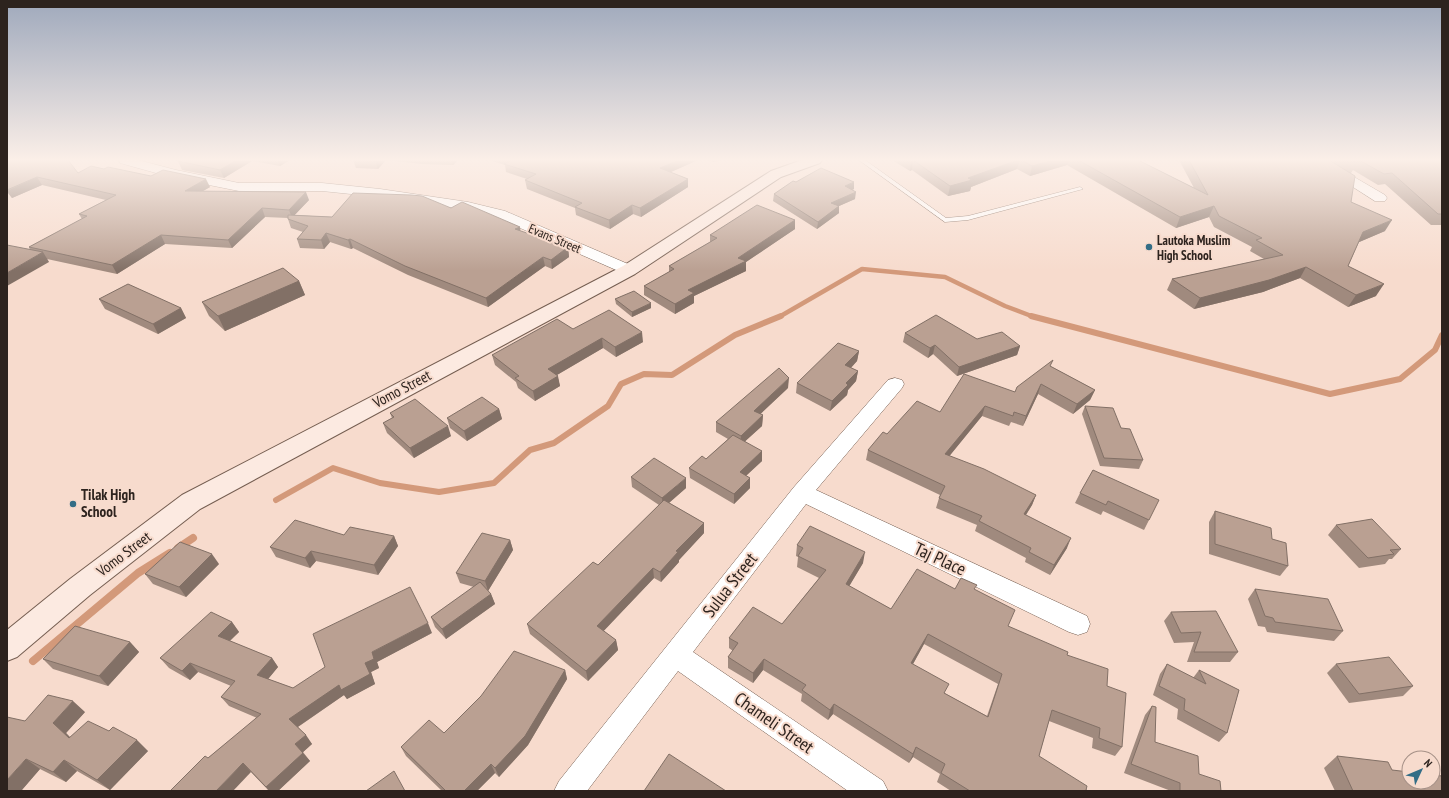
<svg xmlns="http://www.w3.org/2000/svg" width="1449" height="798" font-family="'PT Sans Narrow',sans-serif">
	<rect width="100%" height="100%" fill="#f7dbcd"/>
	<g fill="none" stroke-linecap="round" stroke-linejoin="round">
		<polyline stroke="#d3997a" stroke-width="4.5" points="779,317 862,269 945,277 1005,306 1034,317"/>
		<g stroke="#d3997a" stroke-width="6">
			<polyline points="1031,316 1330,394 1400,379 1435,350 1442,335"/>
			<polyline points="276,500 333,468 380,483 439,492 494,483 530,450 554,443 608,406 621,384 644,374 672,375 735,335 781,316"/>
		</g>
		<g stroke="#d3997a" stroke-width="8">
			<polyline points="178,548 193,538"/>
			<polyline points="33,661 138,573 170,553"/>
		</g>
		<g stroke="#755e51" stroke-width="1">
			<polygon id="lane" points="859,160 865,160 946,218 968,216 1080,187 1083,189 968,220 945,222"/>
		</g>
		<g stroke="#755e51" stroke-width="1">
			<g id="street">
				<polygon points="119,160 138,160 176,170 239,183 322,183 380,189 468,202 505,211 635,267 637,270 635,273 623,273 495,217 468,210 380,197 322,191 239,191 174,178 120,163"/>
				<polygon points="1311,160 1325,160 1385,195 1387,198 1385,201 1375,201"/>
				<polygon points="895,378 902,380 904,384 902,388 816,490 1087,616 1090,624 1087,632 1078,635 1069,632 806,504 693,652 883,781 888,791 848,791 678,671 587,791 554,791 559,781 794,487 888,380"/>
			</g>
		</g>
		<g stroke="#755e51" stroke-width="2">
			<polygon id="secondary" points="802,160 822,160 820,163 781,177 635,274 200,509 90,595 17,657 7,661 7,630 70,579 182,495 623,266 771,171"/>
		</g>
		<use href="#lane" fill="#fff" fill-rule="evenodd"/>
		<use href="#street" fill="#fff" fill-rule="evenodd"/>
		<use href="#secondary" fill="#fceae1" fill-rule="evenodd"/>
	</g>
	<g fill="#a08a7e" fill-rule="evenodd">
		<polygon points="7,160 78,173 104,169 151,176 210,187 203,191 309,200 294,215 332,217 451,208 568,247 569,257 552,269 545,266 488,307 408,275 353,248 351,249 330,242 324,249 300,248 297,239 303,232 291,228 288,219 288,218 265,217 232,248 165,244 117,274 47,259 49,262 30,250 29,247 82,219 79,214 106,200 42,185 12,198 7,192"/>
		<polygon points="181,160 290,160 280,166 252,161 224,178 182,170 178,161"/>
		<polygon points="353,160 458,160 453,165 422,164 386,160 378,169 356,168"/>
		<polygon points="491,160 698,160 670,172 688,179 688,187 641,217 633,214 610,229 576,215 575,208 527,189 525,180 527,179 506,172 505,165 492,161"/>
		<polygon points="709,160 721,160 713,162"/>
		<polygon points="892,160 1138,160 1194,188 1179,160 1442,160 1442,225 1431,225 1385,184 1378,185 1353,170 1351,173 1351,202 1385,231 1359,242 1348,266 1376,296 1348,307 1300,278 1263,292 1194,309 1167,290 1172,279 1264,259 1250,251 1252,247 1214,227 1209,217 1176,228 1067,165 1030,176 1017,169 971,187 970,191 948,196 912,170 910,171"/>
		<polygon points="796,182 854,189 852,190 855,199 839,206 839,213 817,229 773,201 774,194"/>
		<polygon points="795,220 795,229 746,262 746,271 694,296 694,303 675,314 644,295 644,286 669,272 669,266 710,242 710,235"/>
		<polygon points="299,281 305,295 225,331 209,316 202,302"/>
		<polygon points="99,299 181,308 186,318 158,334 105,309"/>
		<polygon points="615,299 651,308 632,317 616,304"/>
		<polygon points="573,329 643,342 616,357 603,348 557,375 560,386 535,401 518,388 516,382 495,365 492,355"/>
		<polygon points="905,333 977,339 1020,346 1017,355 957,376 933,354 928,358 903,342"/>
		<polygon points="859,351 857,361 851,368 858,371 856,381 848,390 847,395 830,411 796,393 797,383"/>
		<polygon points="1050,366 1095,390 1090,400 1073,414 1038,394 1023,426 1011,422 1009,426 982,416 949,456 1036,495 1032,505 1026,515 1067,548 1050,575 1025,562 1026,558 975,531 977,525 936,508 939,498 940,495 866,460 868,450 887,434 940,412 1015,392"/>
		<polygon points="788,388 760,414 763,415 762,426 745,441 762,461 746,476 750,478 750,488 734,504 690,478 689,468 706,459 728,439 716,432 716,422"/>
		<polygon points="1085,406 1121,428 1143,460 1139,469 1100,466 1082,414"/>
		<polygon points="499,409 502,419 467,441 450,428 447,418"/>
		<polygon points="390,413 451,436 414,458 387,433 383,423 392,418"/>
		<polygon points="1093,470 1149,520 1144,530 1103,511 1101,515 1075,503 1080,493"/>
		<polygon points="631,477 686,488 669,503 704,523 704,533 679,560 679,562 661,582 654,578 603,631 616,640 618,650 588,681 530,634 527,624 598,565 659,505 632,487"/>
		<polygon points="1215,511 1272,539 1288,566 1280,576 1209,554 1209,522"/>
		<polygon points="1336,525 1401,549 1392,559 1389,559 1385,564 1359,568 1328,535"/>
		<polygon points="344,535 394,536 398,546 378,575 316,561 310,568 276,557 270,547"/>
		<polygon points="510,540 513,550 488,591 491,594 495,604 446,639 435,627 431,617 474,587 460,583 456,573"/>
		<path d="M797,545L863,563L849,586L891,609L955,589L975,590L1008,626L1067,655L1107,686L1122,747L1115,756L1092,748L1093,738L1049,721L1039,756L1088,791H951L937,782L940,774L913,757L909,763L833,714L828,720L801,701L802,694L763,670L753,683L728,668V657L733,651L729,648V638L782,624L819,578L797,567L798,557L796,556ZM924,644L998,684L987,716L946,694L913,664Z"/>
		<polygon points="219,564 186,597 153,584 145,574"/>
		<polygon points="1255,589 1343,631 1334,641 1267,632 1265,627 1258,626 1248,599"/>
		<polygon points="1171,612 1238,652 1230,662 1187,662 1194,642 1174,643 1164,621"/>
		<polygon points="232,622 239,632 230,641 272,658 278,667 268,679 293,688 432,633 377,662 379,668 371,672 375,684 347,699 344,695 298,727 312,744 303,752 310,761 278,791 269,791 251,772 208,758 257,718 229,706 221,697 231,686 198,672 190,680 169,668 160,658"/>
		<polygon points="130,642 139,652 108,686 53,669 43,659"/>
		<polygon points="1167,664 1193,678 1199,670 1239,690 1227,733 1219,742 1177,719 1178,709 1153,695 1160,674"/>
		<polygon points="1336,664 1413,686 1403,696 1349,703 1327,673"/>
		<polygon points="565,670 567,679 528,745 499,777 495,773 477,791 442,791 406,756 401,747 444,733"/>
		<polygon points="1152,706 1155,742 1199,774 1221,791 1171,791 1124,773 1145,715"/>
		<polygon points="85,712 66,733 70,738 148,751 110,790 77,771 66,782 40,769 21,791 25,721"/>
		<polygon points="1337,756 1392,770 1442,791 1335,791 1324,768"/>
	</g>
	<g fill="#827066">
		<polygon points="237,160 252,160 252,161 224,178 220,170"/>
		<polygon points="278,160 290,160 280,166"/>
		<polygon points="376,160 386,160 378,169 375,161"/>
		<polygon points="452,160 458,160 453,165"/>
		<polygon points="679,160 698,160 660,177 660,168"/>
		<polygon points="713,160 721,160 713,162"/>
		<polygon points="911,160 913,160 912,170 910,171"/>
		<polygon points="1018,160 1020,160 1017,169 971,187 970,191 948,196 950,186 968,178"/>
		<polygon points="1054,160 1069,160 1067,165 1030,176 1032,166"/>
		<polygon points="37,177 42,185 12,198 7,191"/>
		<polygon points="206,179 210,187 189,199 185,191"/>
		<polygon points="688,179 688,187 641,217 640,208"/>
		<polygon points="854,182 854,189 845,193 845,186"/>
		<polygon points="306,192 309,200 292,218 289,210"/>
		<polygon points="856,192 855,199 839,206 839,213 817,229 818,222 831,203"/>
		<polygon points="632,205 633,214 610,229 609,220"/>
		<polygon points="1214,206 1209,217 1176,228 1180,217"/>
		<polygon points="262,208 265,217 232,248 228,240"/>
		<polygon points="795,220 795,229 746,262 746,271 694,296 694,303 675,314 675,304 688,290 738,258"/>
		<polygon points="1392,220 1385,231 1357,243 1363,232"/>
		<polygon points="520,227 521,236 515,229"/>
		<polygon points="326,233 330,242 324,249 321,240"/>
		<polygon points="161,235 165,244 117,274 112,265"/>
		<polygon points="350,239 353,248 351,249 348,240"/>
		<polygon points="568,247 569,257 552,269 551,260"/>
		<polygon points="43,252 49,262 7,286 7,273"/>
		<polygon points="543,257 545,266 488,307 486,298"/>
		<polygon points="1306,267 1300,278 1263,292 1194,309 1200,298"/>
		<polygon points="299,281 305,295 225,331 218,316"/>
		<polygon points="1384,284 1376,296 1348,307 1356,295"/>
		<polygon points="651,303 651,308 632,317 632,312"/>
		<polygon points="181,308 186,318 158,334 153,324"/>
		<polygon points="642,332 643,342 616,357 615,347"/>
		<polygon points="602,338 603,348 550,379 548,369"/>
		<polygon points="935,345 933,354 928,358 930,348"/>
		<polygon points="1020,346 1017,355 957,376 959,367"/>
		<polygon points="859,351 857,361 844,375 845,365"/>
		<polygon points="858,371 856,381 848,390 847,395 830,411 832,401 846,383"/>
		<polygon points="558,376 560,386 535,401 533,391"/>
		<polygon points="789,378 788,388 753,421 754,411"/>
		<polygon points="1041,384 1038,394 1023,426 1026,416"/>
		<polygon points="1095,390 1090,400 1073,414 1077,404"/>
		<polygon points="985,406 982,416 943,464 945,454"/>
		<polygon points="499,409 502,419 467,441 464,431"/>
		<polygon points="763,415 762,426 740,446 741,436"/>
		<polygon points="448,426 451,436 414,458 410,448"/>
		<polygon points="762,451 762,461 739,482 740,472"/>
		<polygon points="686,478 686,488 663,508 662,498"/>
		<polygon points="750,478 750,488 734,504 734,494"/>
		<polygon points="1036,495 1032,505 1020,524 1024,514"/>
		<polygon points="704,523 704,533 679,560 679,562 661,582 660,572 676,551"/>
		<polygon points="394,536 398,546 378,575 374,565"/>
		<polygon points="1071,538 1067,548 1050,575 1054,565"/>
		<polygon points="510,540 513,550 488,591 485,581"/>
		<polygon points="311,551 316,561 310,568 305,558"/>
		<polygon points="865,552 863,563 844,595 846,584"/>
		<polygon points="212,554 219,564 186,597 179,587"/>
		<polygon points="653,568 654,578 599,636 597,626"/>
		<polygon points="491,594 495,604 446,639 442,629"/>
		<polygon points="232,622 239,632 225,645 218,636"/>
		<polygon points="428,623 432,633 377,662 379,668 371,672 375,684 347,699 344,695 296,728 289,719 372,652"/>
		<polygon points="928,634 924,644 908,673 911,663"/>
		<polygon points="616,640 618,650 588,681 586,671"/>
		<polygon points="130,642 139,652 108,686 99,676"/>
		<polygon points="272,658 278,667 264,684 257,675"/>
		<polygon points="764,659 763,670 753,683 753,673"/>
		<polygon points="190,663 198,672 190,680 182,671"/>
		<polygon points="565,670 567,679 528,745 499,777 495,768"/>
		<polygon points="73,701 85,712 66,733 82,749 69,738 53,723"/>
		<polygon points="834,704 833,714 828,720 830,710"/>
		<polygon points="306,735 312,744 302,753 295,744"/>
		<polygon points="137,740 148,751 110,790 97,780"/>
		<polygon points="916,747 913,757 909,763 913,754"/>
		<polygon points="303,753 310,761 278,791 269,791 266,787"/>
		<polygon points="26,759 40,769 21,791 7,791 7,780"/>
		<polygon points="64,760 77,771 66,782 53,772"/>
		<polygon points="243,763 251,772 233,791 216,791"/>
		<polygon points="491,764 495,773 477,791 464,791"/>
	</g>
	<g fill="#baa092" stroke="#827066" fill-rule="evenodd">
		<polygon points="7,160 68,160 78,173 91,166 104,169 108,167 151,176 163,170 206,179 185,191 306,192 289,210 262,208 228,240 161,235 112,265 29,247 87,216 79,214 116,195 37,177 7,190"/>
		<polygon points="181,160 237,160 220,170 178,161"/>
		<polygon points="353,160 376,160 375,161"/>
		<polygon points="512,160 679,160 660,168 688,179 640,208 632,205 609,220 575,207 582,203 525,180 536,174 504,164"/>
		<polygon points="910,160 1018,160 968,178 972,180 950,186 913,160"/>
		<polygon points="1021,160 1054,160 1032,166"/>
		<polygon points="1078,160 1138,160 1208,195 1189,160 1329,160 1355,176 1351,202 1392,220 1363,232 1348,266 1384,284 1356,295 1306,267 1269,280 1200,298 1172,279 1283,255 1256,240 1262,238 1219,216 1214,206 1180,217"/>
		<polygon points="1351,160 1358,160 1357,163"/>
		<polygon points="1359,160 1442,160 1442,214 1438,214 1392,173 1384,174"/>
		<polygon points="821,168 854,182 845,186 856,192 831,203 839,206 818,222 774,194 793,181 796,182"/>
		<polygon points="353,193 411,195 422,196 451,208 462,202 520,227 515,229 568,247 551,260 543,257 486,298 405,266 350,239 348,240 326,233 321,240 297,239 308,226 288,219 288,215 332,217"/>
		<polygon points="757,205 795,220 738,258 746,261 688,290 694,293 675,304 644,286 674,269 669,266 717,238 710,235"/>
		<polygon points="7,245 43,252 7,273"/>
		<polygon points="283,268 299,281 218,316 202,302"/>
		<polygon points="128,284 181,308 153,324 99,299"/>
		<polygon points="634,291 651,303 632,312 615,299"/>
		<polygon points="609,310 642,332 615,347 602,338 548,369 558,376 533,391 515,378 519,376 492,355 557,319 573,329"/>
		<polygon points="936,315 977,339 1002,332 1020,346 959,367 935,345 930,348 905,333"/>
		<polygon points="838,343 859,351 845,365 858,371 846,383 848,385 832,401 797,383"/>
		<polygon points="1053,360 1050,366 1095,390 1077,404 1041,384 1026,416 1014,412 1013,416 985,406 945,454 984,469 1036,495 1024,514 1071,538 1054,565 1029,552 1031,548 979,521 982,516 939,498 945,486 868,450 883,432 887,434 917,401 940,412 964,374 1015,392 1017,387"/>
		<polygon points="779,368 789,378 754,411 763,415 741,436 716,422"/>
		<polygon points="482,397 499,409 464,431 447,418"/>
		<polygon points="415,399 448,426 410,448 383,423 394,417 390,413"/>
		<polygon points="1085,406 1113,408 1121,428 1130,429 1143,460 1104,458"/>
		<polygon points="733,435 762,451 740,472 750,478 734,494 689,468 702,456 706,459"/>
		<polygon points="654,458 686,478 662,498 631,477"/>
		<polygon points="1093,470 1159,500 1149,520 1108,501 1106,505 1080,493"/>
		<polygon points="664,500 704,523 676,551 678,552 660,572 653,568 597,626 616,640 586,671 527,624 593,562 598,565"/>
		<polygon points="1215,511 1271,528 1272,539 1286,543 1288,566 1215,544"/>
		<polygon points="1372,519 1401,549 1390,550 1394,554 1368,558 1336,525"/>
		<polygon points="295,520 344,535 350,527 394,536 374,565 311,551 305,558 270,547"/>
		<path d="M810,526L865,552L846,584L891,609L917,569L955,589L961,578L977,585L974,589L1015,610L1008,626L1068,652L1067,655L1108,669L1107,686L1126,693L1122,747L1099,738L1100,728L1052,710L1039,756L1087,786L1086,790L1088,791H970L941,773L945,764L916,747L913,754L834,704L830,710L802,690L806,685L764,659L753,673L728,657L738,643L729,638L753,607L782,624L826,570L798,556L803,548L797,545ZM928,634L1002,674L988,717L944,693L949,684L911,663Z"/>
		<polygon points="482,533 510,540 485,581 456,573"/>
		<polygon points="180,542 212,554 179,587 145,574"/>
		<polygon points="480,582 491,594 442,629 431,617"/>
		<polygon points="410,587 428,623 372,652 374,659 365,663 370,674 341,690 339,685 289,719 306,735 295,744 303,753 266,787 243,763 216,791 170,791 205,756 208,758 261,714 221,697 235,681 190,663 182,671 160,658 211,612 232,622 218,636 272,658 257,675 293,688 325,667 313,634"/>
		<polygon points="1255,589 1328,599 1343,631 1275,622 1273,618 1265,616"/>
		<polygon points="1216,611 1238,652 1194,652 1201,632 1181,633 1171,612"/>
		<polygon points="75,626 130,642 99,676 43,659"/>
		<polygon points="514,651 565,670 525,736 495,768 491,764 464,791 446,791 401,747 429,720 444,733 481,696"/>
		<polygon points="1389,657 1413,686 1359,694 1336,664"/>
		<polygon points="1167,664 1206,684 1199,670 1239,690 1227,733 1184,710 1185,699 1159,686"/>
		<polygon points="48,695 73,701 53,723 69,738 88,721 109,731 113,727 137,740 97,780 64,760 53,772 26,759 7,780 7,717 25,721"/>
		<polygon points="1152,706 1156,707 1155,742 1198,756 1199,774 1220,781 1221,791 1180,791 1180,783 1131,764"/>
		<polygon points="669,754 726,791 644,791"/>
		<polygon points="1337,756 1388,762 1392,770 1409,772 1409,782 1433,782 1433,775 1442,776 1442,791 1353,791"/>
		<polygon points="394,771 405,791 366,791"/>
	</g>
	<linearGradient id="sky" x2="0" y2="1"><stop stop-color="#9fa9bc"/><stop offset="0.59" stop-color="#fbefe8"/><stop offset="1" stop-color="#fbefe8" stop-opacity="0"/></linearGradient>
	<rect width="1449" height="271" fill="url(#sky)"/>
	<g fill="#336d86" stroke="#f7dbcd" stroke-width="1.5">
		<circle cx="1149" cy="247" r="4"/>
		<circle cx="73" cy="504" r="4"/>
	</g>
	<g text-anchor="middle" stroke-width="4" stroke-linejoin="round" paint-order="stroke">
		<g font-size="13" fill="#2d231e" stroke="#f7dbcd">
			<text transform="translate(555 238) rotate(23)" y="5">Evans Street</text>
		</g>
		<g font-size="13" font-weight="bold" fill="#2d231e" stroke="#f7dbcd" text-anchor="start">
			<text x="1157" y="245">Lautoka Muslim<tspan x="1157" dy="15">High School</tspan></text>
		</g>
		<g font-size="15" fill="#2d231e" stroke="#f7dbcd">
			<text transform="translate(402 389) rotate(-28)" y="5">Vomo Street</text>
			<text transform="translate(124 554) rotate(-37)" y="5">Vomo Street</text>
		</g>
		<g font-size="15" font-weight="bold" fill="#2d231e" stroke="#f7dbcd" text-anchor="start">
			<text x="81" y="500">Tilak High<tspan x="81" dy="17">School</tspan></text>
		</g>
		<g font-size="18" fill="#2d231e" stroke="#f7dbcd">
			<text transform="translate(940 559) rotate(25)" y="6">Taj Place</text>
			<text transform="translate(730 585) rotate(-52)" y="6">Sulua Street</text>
			<text transform="translate(774 723) rotate(35)" y="6">Chameli Street</text>
		</g>
	</g>
	<rect width="1449" height="798" fill="none" stroke="#2d231e" stroke-width="16"/>
	<g transform="translate(1421 770) rotate(46)"><circle r="19" fill="#f7dbcd" stroke="#a69187"/>
	<path d="M0-3L7 15L0 10L-7 15Z" fill="#336d86"/>
	<text y="-6" font-size="11" font-weight="bold" text-anchor="middle" fill="#2d231e">N</text>
	</g>
</svg>
